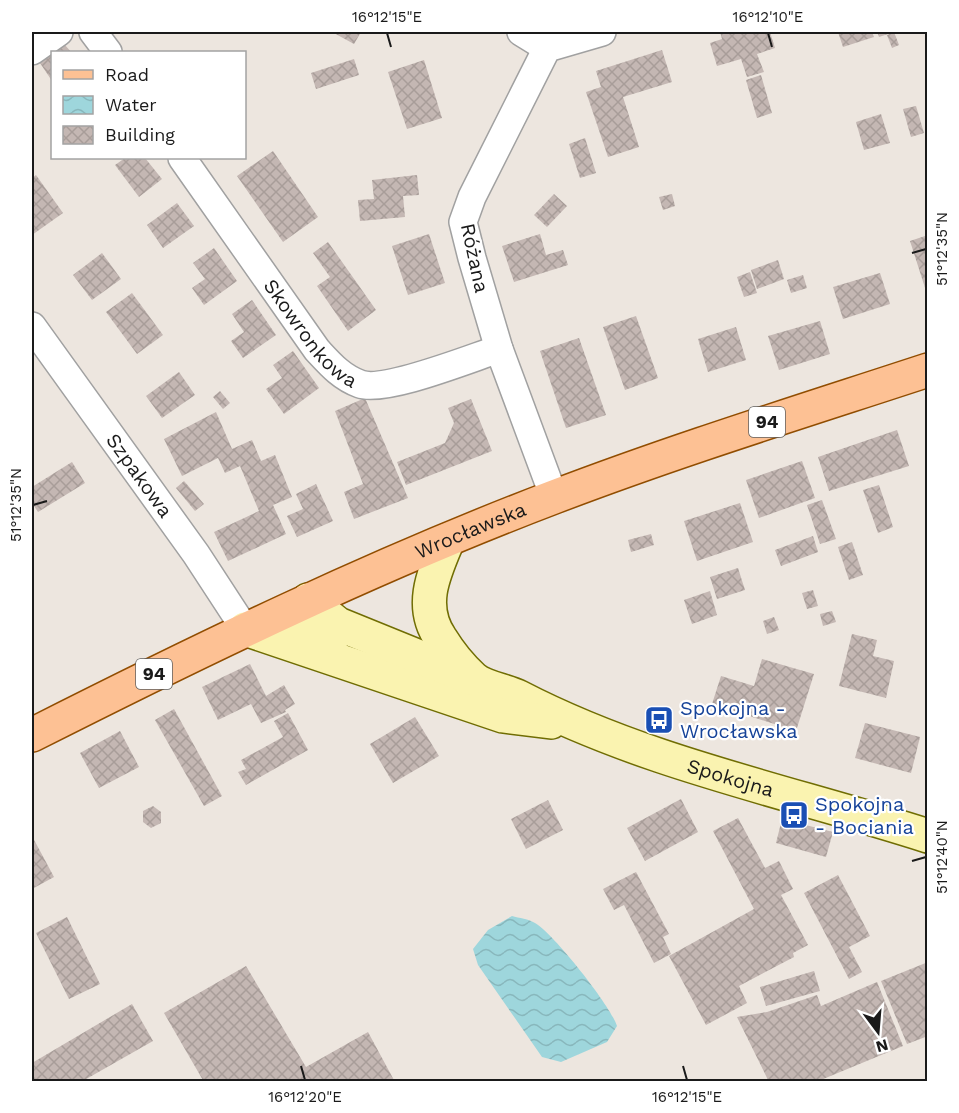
<svg xmlns="http://www.w3.org/2000/svg" width="959" height="1113" font-family="'Work Sans',sans-serif">
	<defs>
		<pattern id="water-waves" width="16" height="10" patternUnits="userSpaceOnUse" patternTransform="scale(1.5)"><rect width="16" height="10" fill="#9ed6dc"/><path d="M0 5q4-4 8 0t8 0" fill="none" stroke="#88b7bc"/></pattern>
		<pattern id="building-cross-hatch" width="8" height="8" patternUnits="userSpaceOnUse" patternTransform="scale(1.5)"><rect width="8" height="8" fill="#c4b7b3"/><path d="M0 0l8 8M0 8l8-8" fill="none" stroke="#a89d99"/></pattern>
	</defs>
	<rect width="100%" height="100%" fill="#ede6df"/>
	<path fill="url(#water-waves)" d="M512,916C519,918 529,919 535,923C553,933 611,1006 617,1026L607,1042L561,1062L542,1057L478,965L473,949L488,930Z"/>
	<g fill="url(#building-cross-hatch)">
		<polygon points="332,32 361,32 354,44"/>
		<polygon points="720,32 770,32 775,48 757,54 764,72 747,77 741,59 717,66 710,43 722,39"/>
		<polygon points="838,32 872,32 874,37 843,47"/>
		<polygon points="877,32 894,32 879,37"/>
		<polygon points="894,32 899,45 892,48 887,35"/>
		<polygon points="65,45 71,52 55,52"/>
		<polygon points="662,50 672,82 623,97 639,147 608,157 586,92 601,87 596,71"/>
		<polygon points="52,54 52,81 40,63"/>
		<polygon points="354,59 359,75 316,89 311,73"/>
		<polygon points="424,60 442,118 407,129 388,72"/>
		<polygon points="761,75 772,113 757,118 746,80"/>
		<polygon points="916,106 924,133 911,137 903,109"/>
		<polygon points="881,114 890,143 864,150 856,122"/>
		<polygon points="585,138 596,173 580,178 569,144"/>
		<polygon points="273,151 318,217 283,242 237,176"/>
		<polygon points="125,158 145,158 162,179 139,197 115,165"/>
		<polygon points="36,175 63,213 32,235 32,178"/>
		<polygon points="417,175 419,195 403,196 405,217 360,221 358,200 374,199 372,180"/>
		<polygon points="554,194 567,206 547,227 534,215"/>
		<polygon points="672,194 675,206 663,210 659,197"/>
		<polygon points="177,203 194,226 163,248 147,225"/>
		<polygon points="429,234 445,283 408,295 392,246"/>
		<polygon points="540,234 546,255 563,250 568,265 514,282 502,246"/>
		<polygon points="928,235 928,294 927,294 910,241"/>
		<polygon points="328,242 376,310 348,331 317,286 330,277 313,253"/>
		<polygon points="214,248 237,281 204,305 192,288 205,279 193,263"/>
		<polygon points="102,253 121,279 92,300 73,275"/>
		<polygon points="778,260 784,279 757,289 751,270"/>
		<polygon points="750,272 757,293 744,297 737,277"/>
		<polygon points="880,273 890,304 843,319 833,287"/>
		<polygon points="803,275 807,288 791,293 787,280"/>
		<polygon points="132,293 163,335 137,354 106,312"/>
		<polygon points="252,300 276,335 243,358 231,341 244,332 232,314"/>
		<polygon points="636,316 658,378 625,390 603,327"/>
		<polygon points="820,321 830,354 779,370 768,336"/>
		<polygon points="736,327 746,360 708,372 698,339"/>
		<polygon points="579,338 606,415 566,428 540,351"/>
		<polygon points="293,351 319,388 284,414 266,389 282,378 273,365"/>
		<polygon points="179,372 195,395 162,418 146,396"/>
		<polygon points="220,391 230,403 223,409 213,397"/>
		<polygon points="365,398 408,498 354,519 344,492 363,484 335,411"/>
		<polygon points="471,399 492,451 406,485 397,462 445,443 454,423 448,408"/>
		<polygon points="216,412 232,449 252,440 261,461 275,455 292,497 273,505 286,534 228,561 214,532 259,511 240,466 225,473 218,458 182,476 164,439"/>
		<polygon points="897,430 909,466 829,491 818,457"/>
		<polygon points="802,461 815,498 759,518 746,480"/>
		<polygon points="72,462 85,483 38,512 32,503 32,487"/>
		<polygon points="184,481 204,504 195,511 176,488"/>
		<polygon points="316,484 333,521 297,537 287,516 303,509 296,494"/>
		<polygon points="879,485 893,527 878,533 863,490"/>
		<polygon points="822,500 836,539 820,544 807,505"/>
		<polygon points="740,503 753,542 697,561 684,521"/>
		<polygon points="651,534 654,545 631,552 628,540"/>
		<polygon points="813,536 818,552 781,566 775,550"/>
		<polygon points="852,542 863,575 849,580 838,547"/>
		<polygon points="738,568 745,590 717,599 710,577"/>
		<polygon points="813,590 818,606 807,609 802,593"/>
		<polygon points="710,591 717,615 692,624 684,600"/>
		<polygon points="832,611 836,622 823,626 820,614"/>
		<polygon points="774,617 779,630 767,634 763,621"/>
		<polygon points="852,634 877,640 873,656 894,661 886,698 839,686"/>
		<polygon points="762,659 814,674 796,731 712,704 721,676 754,686"/>
		<polygon points="250,664 266,696 284,685 295,704 285,710 286,712 261,723 251,704 218,720 202,687"/>
		<polygon points="174,709 222,796 204,806 155,720"/>
		<polygon points="288,713 308,750 246,785 238,772 246,769 241,760 283,737 274,721"/>
		<polygon points="415,717 439,756 393,783 370,744"/>
		<polygon points="865,723 920,737 911,773 855,758"/>
		<polygon points="120,731 139,767 99,788 80,753"/>
		<polygon points="681,799 698,832 645,861 627,828"/>
		<polygon points="548,800 563,830 526,849 511,819"/>
		<polygon points="153,806 161,812 161,823 151,828 143,822 143,811"/>
		<polygon points="738,818 765,868 779,861 793,889 781,895 808,945 793,953 794,957 739,986 747,1003 706,1025 669,956 754,909 713,831"/>
		<polygon points="782,819 833,832 826,857 776,843"/>
		<polygon points="32,836 54,877 32,889"/>
		<polygon points="636,872 669,934 663,937 671,954 654,963 624,905 614,910 603,889"/>
		<polygon points="838,875 870,936 849,947 862,972 849,979 804,893"/>
		<polygon points="67,917 100,984 69,999 36,933"/>
		<polygon points="928,962 928,1036 907,1044 881,981"/>
		<polygon points="246,966 306,1067 368,1032 395,1082 204,1082 164,1013"/>
		<polygon points="814,971 820,991 766,1006 760,987"/>
		<polygon points="877,982 903,1046 816,1082 769,1082 737,1017 767,1012 817,995 821,1006"/>
		<polygon points="132,1004 153,1041 81,1082 32,1082 32,1063"/>
	</g>
	<g fill="none" stroke-linecap="round" stroke-linejoin="round">
		<g stroke="#a1a1a1" stroke-width="30">
			<g id="street">
				<polyline points="93,32 108,52"/>
				<polyline points="521,32 547,48"/>
				<polyline points="32,51 59,32"/>
				<path id="s1" d="M182,158L317,350C330,364 341,377 360,384C385,393 471,358 499,349"/>
				<path id="s2" d="M32,326L196,554L245,629"/>
				<polyline points="554,497 499,349 472,258 463,222 472,197 547,48 602,32"/>
			</g>
		</g>
		<g stroke="#706d03" stroke-width="36">
			<g id="secondary">
				<path id="s3" d="M448,540C434,573 418,606 441,639C449,652 462,668 473,678C484,688 505,690 519,697C646,763 791,792 928,836"/>
				<polyline points="245,629 503,716 551,722"/>
				<path d="M334,656C311,644 300,625 308,600L338,624L471,678"/>
			</g>
		</g>
		<g stroke="#914d00" stroke-width="36">
			<g id="primary">
				<path id="s4" d="M32,735C202,649 375,565 554,497C677,450 803,411 928,370"/>
			</g>
		</g>
		<use href="#street" stroke="#fff" stroke-width="27"/>
		<use href="#secondary" stroke="#faf3b0" stroke-width="33"/>
		<use href="#primary" stroke="#fdc194" stroke-width="33"/>
	</g>
	<path fill="none" stroke="#1a1a1a" stroke-width="2" d="M387,33L391,47M768,33L772,47M912,253L926,249M33,505L47,501M912,861L926,857M301,1066L305,1080M683,1066L687,1080"/>
	<defs>
		<g id="bus-square" transform="scale(1.5)"><rect x="-9" y="-9" width="18" height="18" rx="4" fill="#1a4fb4" stroke="#fff"/><path d="M-5-6H5V4H4V6H2V4H-2V6H-4V4H-5ZM-3.5-4V0h7V-4ZM-3.5 1.2v1.5H-2V1.2ZM2 1.2v1.5H3.5V1.2Z" fill="#fff"/></g>
	</defs>
	<g fill-rule="evenodd">
		<use href="#bus-square" x="659" y="720"/>
		<use href="#bus-square" x="794" y="815"/>
	</g>
	<g text-anchor="middle" stroke-width="4.5" stroke-linejoin="round" paint-order="stroke">
		<g fill="#fff" stroke="#5f5f5f" stroke-width="1.5">
			<rect x="749" y="407" width="36" height="30" rx="4.5"/>
			<rect x="136" y="659" width="36" height="30" rx="4.5"/>
		</g>
		<g font-size="18" font-weight="bold" fill="#1a1a1a">
			<text x="767" y="428">94</text>
			<text x="154" y="680">94</text>
		</g>
		<g font-size="20" fill="#1a1a1a" stroke="#fff">
			<text transform="translate(475 258) rotate(78)" y="7">Różana</text>
			<text dy="7" stroke="none"><textPath href="#s1" startOffset="218">Skowronkowa</textPath></text>
			<text dy="7" stroke="none"><textPath href="#s2" startOffset="184">Szpakowa</textPath></text>
			<text dy="7" stroke="none"><textPath href="#s4" startOffset="484">Wrocławska</textPath></text>
			<text dy="7" stroke="none"><textPath href="#s3" startOffset="432">Spokojna</textPath></text>
		</g>
		<g font-size="20" fill="#164399" stroke="#fff" text-anchor="start">
			<text x="680" y="715">Spokojna -<tspan x="680" dy="23">Wrocławska</tspan></text>
			<text x="815" y="811">Spokojna<tspan x="815" dy="23">- Bociania</tspan></text>
		</g>
	</g>
	<rect width="959" height="1113" fill="none" stroke="#ffffff" stroke-width="66"/>
	<rect x="51" y="51" width="195" height="108" fill="#ffffff" stroke="#a3a3a3" stroke-width="1.5"/>
	<rect x="63" y="70" width="30" height="9" fill="#fdc194" stroke="#a3a3a3" stroke-width="1.5"/>
	<text x="105" y="81" font-size="18" fill="#1a1a1a">Road</text>
	<rect x="63" y="96" width="30" height="18" fill="url(#water-waves)" stroke="#a3a3a3" stroke-width="1.5"/>
	<text x="105" y="111" font-size="18" fill="#1a1a1a">Water</text>
	<rect x="63" y="126" width="30" height="18" fill="url(#building-cross-hatch)" stroke="#a3a3a3" stroke-width="1.5"/>
	<text x="105" y="141" font-size="18" fill="#1a1a1a">Building</text>
	<g transform="translate(878 1032) rotate(164)" stroke="#ffffff" stroke-width="4.5" paint-order="stroke">
	<path d="M0-4.5L10 22L0 15L-10 22Z" fill="#1a1a1a"/>
	<text y="-9" font-size="16" font-weight="bold" text-anchor="middle" fill="#1a1a1a">N</text>
	</g>
	<rect x="33" y="33" width="893" height="1047" fill="none" stroke="#1a1a1a" stroke-width="2"/>
	<g font-size="15" text-anchor="middle" fill="#1a1a1a">
		<text x="387" y="22">16°12'15"E</text>
		<text x="768" y="22">16°12'10"E</text>
		<text transform="translate(942 249) rotate(-90)" y="5">51°12'35"N</text>
		<text transform="translate(16 505) rotate(-90)" y="5">51°12'35"N</text>
		<text transform="translate(942 857) rotate(-90)" y="5">51°12'40"N</text>
		<text x="305" y="1102">16°12'20"E</text>
		<text x="687" y="1102">16°12'15"E</text>
	</g>
</svg>
